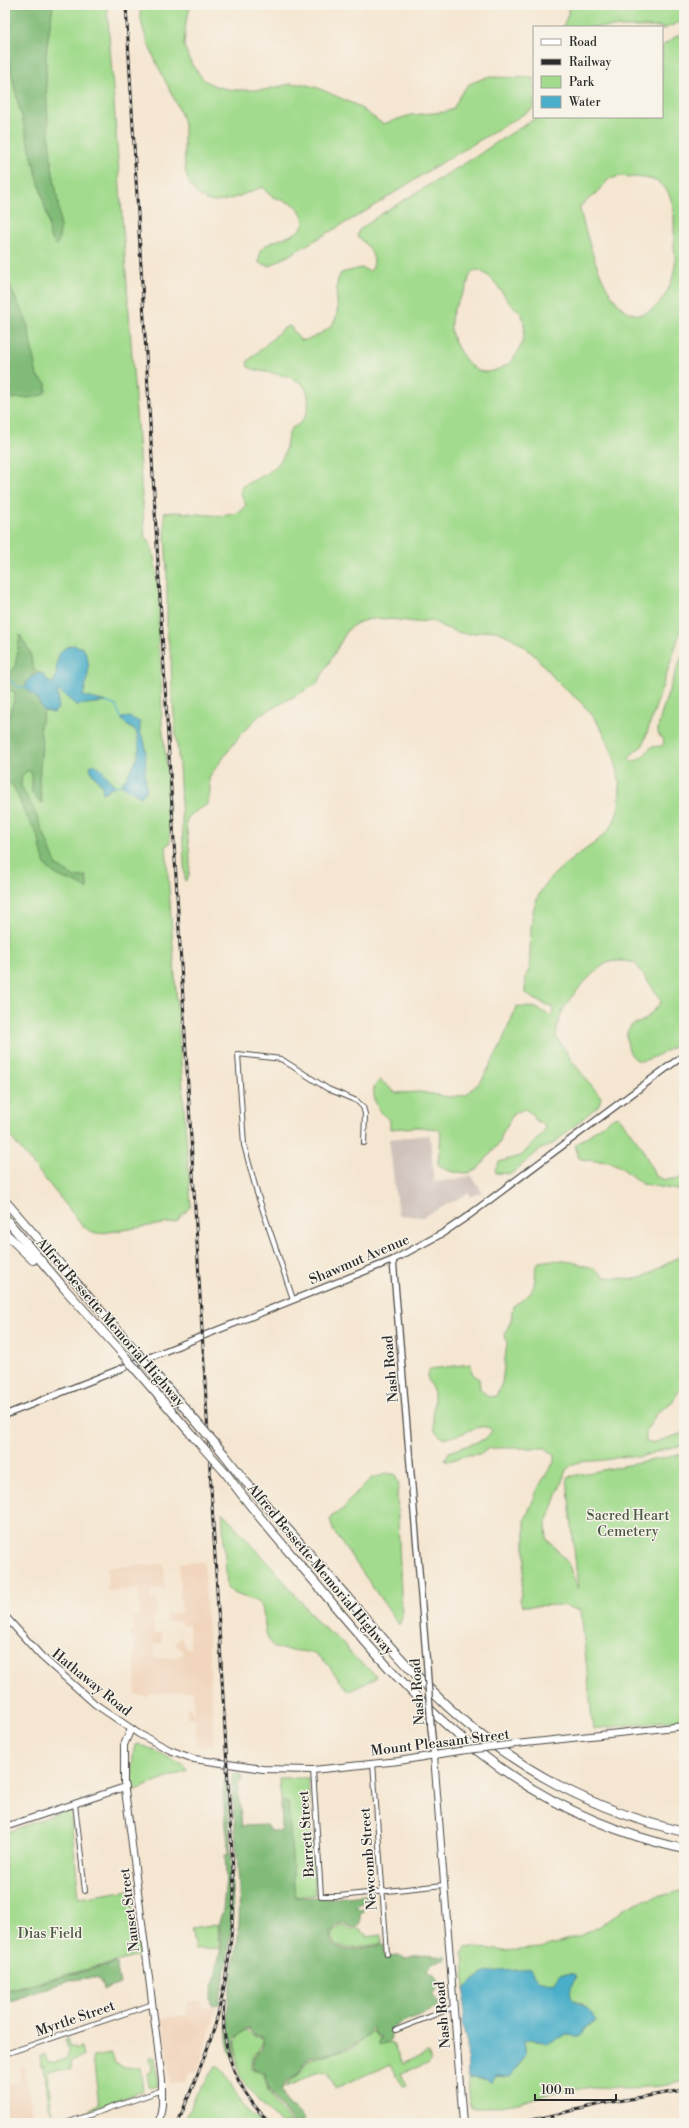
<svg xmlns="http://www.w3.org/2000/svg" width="689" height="2128" font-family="'Libre Bodoni',serif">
	<rect width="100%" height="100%" fill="#f7f3e8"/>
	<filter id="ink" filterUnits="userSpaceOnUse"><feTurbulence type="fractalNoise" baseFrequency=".025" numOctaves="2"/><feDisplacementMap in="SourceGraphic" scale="8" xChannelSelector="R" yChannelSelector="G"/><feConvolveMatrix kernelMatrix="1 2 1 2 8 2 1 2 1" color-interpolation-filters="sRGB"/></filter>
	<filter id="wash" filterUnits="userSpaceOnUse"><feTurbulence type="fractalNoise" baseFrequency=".012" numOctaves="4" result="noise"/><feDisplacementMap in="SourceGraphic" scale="16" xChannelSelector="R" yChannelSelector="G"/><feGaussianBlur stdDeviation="0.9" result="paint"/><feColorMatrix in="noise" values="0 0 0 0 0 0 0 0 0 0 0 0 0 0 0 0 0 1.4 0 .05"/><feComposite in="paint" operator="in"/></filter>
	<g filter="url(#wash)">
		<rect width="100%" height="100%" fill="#f5e6d1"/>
		<g fill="#f1d5bd">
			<polygon points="204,1562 214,1745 196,1746 195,1717 187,1718 187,1708 191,1708 191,1712 194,1713 193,1691 149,1694 149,1697 136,1695 134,1639 130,1639 129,1632 133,1632 133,1617 140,1616 138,1590 108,1591 107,1567 164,1564 165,1588 150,1590 151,1599 157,1599 158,1616 153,1617 154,1633 162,1633 162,1643 154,1644 155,1658 175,1657 183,1655 182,1650 175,1644 181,1636 186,1649 190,1649 189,1625 182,1625 181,1621 166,1622 166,1614 181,1613 179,1563"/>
			<polygon points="202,2001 203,2008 218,2005 200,2064 197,2072 193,2071 189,2072 186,2082 170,2084 162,2018 187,2015 187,2003"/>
			<polygon points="24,2066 34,2123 5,2123 5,2086 20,2081 18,2076 22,2075 20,2068"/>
		</g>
		<polygon fill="#cec1ba" points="430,1135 434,1182 464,1178 471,1175 482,1192 471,1197 469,1193 423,1217 398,1215 389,1139"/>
		<g fill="#a2db8d" stroke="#66835c" fill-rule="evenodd">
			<polygon points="5,5 107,5 145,538 149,541 153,551 160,591 158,646 161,661 162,724 167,768 170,843 166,846 191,1206 176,1222 95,1234 84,1227 5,1130"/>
			<path d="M141,5H191L186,22L184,46L192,65L204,80L217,87L233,90H263L291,84H303L318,88L356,105L383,124L411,115L445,112L453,109L462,92L469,84L487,77L534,78V108L433,168L366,211L270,266L259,263L260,250C272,237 300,239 304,222C299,194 274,207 263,187C250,191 220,207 206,200C181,186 185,163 184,138C184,131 185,124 182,117C173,91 134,30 141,5Z"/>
			<polygon points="569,5 684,5 684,20 662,30 662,27 563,27 568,14"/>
			<path d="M684,31V621L643,745L632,754L629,759L632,762C641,759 645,755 651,747L662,746L664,743C663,739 659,736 658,732C656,724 679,661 684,653V1040C676,1045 645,1065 637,1060C632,1057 629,1052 628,1046C626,1038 625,1029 634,1024C636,1023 640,1023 642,1021C645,1020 660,1004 661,1002L659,997L635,963C629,961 617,960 610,962C599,964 572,995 566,1005C559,1015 557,1026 556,1038L563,1046L571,1060L601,1097L599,1105L553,1144L541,1149L511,1174L496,1173L495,1169L499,1162L521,1156L544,1132L545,1126L534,1119L532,1114L525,1109L514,1113L502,1134L500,1142L477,1170L468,1173L454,1172L446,1170L438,1164C438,1156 443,1134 439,1129L417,1127L390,1129V1121C379,1111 372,1102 374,1086L380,1080L396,1093L420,1092L449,1097L466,1095L482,1080L499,1049L517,1006L536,1008L551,1016L553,1013L552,1007L532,998L525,992L526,976L529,970C533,915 524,894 575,857C588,847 605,838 613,823C631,790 611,738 589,711C579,699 565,690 554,678C539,659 523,641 499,632C488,628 478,634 467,634C460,633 452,631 446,628C441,627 438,623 433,621C427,619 421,623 415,622C393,620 364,612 347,631L317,684L260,715L241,734L209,777L210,791L208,804L190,815L186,821C187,839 193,861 188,879L185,881L179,765L172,695L171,656L167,633V572L164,513C182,508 237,526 246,505L241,495V487C252,480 266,476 275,467C288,455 284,446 290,431C292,426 298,426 301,422C310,413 311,394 303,385C292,373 262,374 248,367L247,362L284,328L290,326L300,340C309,341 316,336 323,332C350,317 328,293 341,273L361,268L370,271C381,260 366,243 357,236L359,230L381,214L477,156C497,141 518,130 537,117H662V46ZM621,176C633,178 652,176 662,185C676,198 674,219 674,236C673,248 677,260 674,272C668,301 641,334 615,300C598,278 587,237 580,210V206L595,194L609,179ZM478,270C493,276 499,288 507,300C511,306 518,308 522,315C529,331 520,357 505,366C482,378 473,371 460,352C454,341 450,334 451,321C452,308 460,299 466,288C470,281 467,271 478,270Z"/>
			<polygon points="618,1116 642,1147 655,1176 665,1180 684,1178 684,1191 642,1184 619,1166 610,1162 585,1160 579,1158 575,1145 614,1117"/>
			<path d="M684,1254V1383L672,1402L657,1413L649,1426L646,1431V1442L652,1443L684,1433V1445L665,1449L640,1457L626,1456L605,1460L580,1462L573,1464L566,1470L546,1526L547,1539L568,1563L578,1589L567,1477L684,1454V1719L593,1729L581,1611L562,1605L525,1606L522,1605L520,1600L525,1560V1520L539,1486L555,1460V1455L545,1448H489L481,1454L468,1455L452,1460H445L449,1452L485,1439L492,1431C482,1417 457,1442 442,1437C440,1436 437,1433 435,1431C431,1420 435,1407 434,1396C434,1387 422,1376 430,1369L471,1364L472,1373L479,1379L480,1389L489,1397L496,1396L502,1383L507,1343L505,1335L511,1320L513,1306C523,1300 534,1293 535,1280C536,1273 534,1267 539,1262L553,1260L572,1262L593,1268L605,1277L635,1279L643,1277Z"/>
			<polygon points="386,1474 395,1474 399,1485 397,1493 402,1618 399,1625 333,1530 330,1519 332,1516 343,1509 354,1495 372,1478"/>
			<path d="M222,1512L275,1570L319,1624L343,1643L354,1657L375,1674L376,1678L350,1691C335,1680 332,1662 314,1654C302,1649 277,1652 271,1644C263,1634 266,1616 261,1605C252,1596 235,1598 227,1587Z"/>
			<polygon points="139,1744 185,1765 187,1771 132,1791 133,1755 135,1745"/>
			<polygon points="279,1778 308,1778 315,1895 290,1897"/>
			<polygon points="70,1809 79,1898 130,1890 139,1956 5,1990 5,1833"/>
			<polygon points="684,1890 684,2081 662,2086 627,2088 591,2087 549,2094 518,2103 495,2107 470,2107 468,2078 486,2079 500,2076 507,2077 512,2075 526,2054 524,2042 525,2040 532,2039 540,2043 566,2035 579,2036 583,2034 586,2027 593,2023 584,2005 573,1999 570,1996 570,1987 576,1978 573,1974 560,1975 553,1983 537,1981 519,1971 504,1972 480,1976 465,1989 463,1954 465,1948 473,1947 504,1951 541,1948 579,1936 600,1926 624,1909 641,1901"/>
			<polygon points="218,1924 219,1948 195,1950 191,1928"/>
			<polygon points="342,1926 351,1929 361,1930 362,1933 367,1933 367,1937 381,1935 381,1944 347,1948 334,1944 331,1936 333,1931"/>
			<path d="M247,2029L254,2037H260L263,2041C260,2051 249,2058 251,2068L264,2074L268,2092L280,2110L291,2123H281L272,2116L240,2077L236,2057L235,2042L239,2035Z"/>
			<path d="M372,2032L377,2037L380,2038L378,2043L380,2046L392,2042L402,2064L428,2053L431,2060L428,2064L401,2073L406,2085L402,2086L391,2064L335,2088L329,2072C314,2070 300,2082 286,2087L290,2081L299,2075L310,2059L351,2048Z"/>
			<polygon points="68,2038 70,2047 74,2046 76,2049 81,2047 83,2057 70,2061 70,2070 58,2070 48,2072 52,2113 49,2106 44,2066 41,2066 40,2056 45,2055 48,2062 56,2062 65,2059 68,2051 65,2039"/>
			<polygon points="111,2054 115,2063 122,2067 140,2067 143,2091 85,2112 99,2104 93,2057"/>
			<polygon points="150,2057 155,2057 158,2085 149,2087 147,2073 152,2071"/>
			<path d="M216,2066H219C225,2070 236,2095 241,2104C247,2111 255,2117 263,2123H183L195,2097Z"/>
		</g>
		<g fill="#81bb78" stroke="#567352">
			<path d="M5,5H53C51,22 47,40 46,57C46,92 48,139 53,173C56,188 65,235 56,246L50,237L48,219L17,99L5,43Z"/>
			<path d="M5,276L27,322L37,376L46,383V392C35,401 19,396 5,400Z"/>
			<path d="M20,635L30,652L33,668L39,673L33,675L30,690L36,697L44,711L40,727L42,745L39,781L42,803L32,794V775L29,770L22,775L21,786L35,812L57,866L75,877L86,876L88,890C76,879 54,880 45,864C41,855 41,843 37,834C34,827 28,820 25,813C18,801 18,787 5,780V729L16,693L5,688V680L15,667Z"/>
			<path d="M227,1772L233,1915L227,1965L219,2004L212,2005L211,1997L221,1946L219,1922L223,1910L226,1877L225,1854L229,1853C228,1836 218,1784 227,1772Z"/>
			<path d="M233,1773L240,1774L242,1777V1780L237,1783L242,1826L267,1825L270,1831H282L281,1803L282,1801L288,1803L295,1897L333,1898L367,1895L364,1901L355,1907L364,1910L360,1915V1924L356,1928L342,1924C331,1929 327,1934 333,1945L346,1950L384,1945V1956L399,1955L406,1959L423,1955L446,1957V1960L434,1962L427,1969L429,1972L434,1974L439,1984L432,1995L439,2003L437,2008L393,2026C388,2037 396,2042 380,2045L378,2042L381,2037L374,2034L373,2028C362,2047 329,2054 309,2057L298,2075L289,2080L281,2090L289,2106L293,2107L303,2118V2123H293L269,2091L265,2073L253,2068C249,2056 268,2050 262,2037L254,2035L249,2028H246L234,2040V2060C217,2043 235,1961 238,1937C242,1896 236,1854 234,1813C234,1801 229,1784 233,1773Z"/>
			<path d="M116,1963L120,1984L104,1990L103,1984L99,1979C78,1973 27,1996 5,2003V1991Z"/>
		</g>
		<g fill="#49aec9" stroke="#3a6c7a">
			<path d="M74,645L83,648C93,663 87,680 83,696L107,702L76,705L58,690V708L54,713L44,711L36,697L26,688V683C30,678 35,673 42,673L49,682L53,683C61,672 49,649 74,645Z"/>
			<path d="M129,717L140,722V732L145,743L146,751L145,774L147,790L141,797L121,785C133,764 144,759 136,731L129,727L122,720V718Z"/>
			<path d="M93,764C104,767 105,778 114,784V786L103,793C102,779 92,780 90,766Z"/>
			<path d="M530,1969C538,1985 538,1979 553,1983L560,1974H574L576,1977C558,2009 589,1996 595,2021L586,2027L583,2034L579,2036L566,2035L546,2044L532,2039L525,2040L524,2042L526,2054L510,2077L496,2076L491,2084L486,2079L468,2078L467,2044L462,2023L465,1989C471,1983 478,1976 485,1973C493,1970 518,1971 530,1969Z"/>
		</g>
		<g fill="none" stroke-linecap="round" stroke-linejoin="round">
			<g stroke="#49aec9" stroke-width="1.5">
				<polyline points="5,675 16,686 27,688"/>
				<polyline points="106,702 116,706 121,718"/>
				<polyline points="114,786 121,785"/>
			</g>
		</g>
	</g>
	<g filter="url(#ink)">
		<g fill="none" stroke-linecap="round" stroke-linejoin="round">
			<g stroke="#494744" stroke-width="6">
				<g id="minor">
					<polyline points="293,1299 257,1193 244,1145 238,1054 281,1059 328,1089 357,1101 363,1107 365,1114 364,1143"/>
					<polyline points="373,1763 387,1954"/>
					<polyline points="313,1770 321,1896 339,1896 444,1885"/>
					<polyline points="75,1804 85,1891"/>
					<polyline points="396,2030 454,2007"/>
					<polyline points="5,2054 153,2004"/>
					<polyline points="66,2123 163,2090"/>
				</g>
			</g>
			<g stroke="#494744" stroke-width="8">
				<g id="tertiary">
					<polyline points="393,1260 427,1667"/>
					<polyline points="5,1415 393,1260 443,1233 468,1216 684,1055"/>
					<polyline points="431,1727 434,1756"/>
				</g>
			</g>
			<g stroke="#494744" stroke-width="8">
				<g id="secondary">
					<polyline points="5,1616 41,1656 95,1704 139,1734 170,1750 194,1759 263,1769 313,1770 399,1761 459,1751"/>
					<polyline points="131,1729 124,1745 124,1782 162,2080 162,2105 159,2123"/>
					<polyline points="516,1744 684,1726"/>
					<polyline points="434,1756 463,2123"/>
					<polyline points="5,1827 125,1787"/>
				</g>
			</g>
			<g stroke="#494744" stroke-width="10">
				<g id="motorway">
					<polyline points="5,1201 134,1349"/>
					<polyline points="5,1218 64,1288 122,1353"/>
					<polyline points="5,1233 33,1260"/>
					<polyline points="150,1368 188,1412"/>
					<polyline points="138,1372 192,1435"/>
					<path d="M224,1454L245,1481C277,1518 310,1553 341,1590C375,1629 409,1670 447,1706C513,1768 595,1811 684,1832"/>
					<path d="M225,1472C253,1512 286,1548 318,1586C422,1712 517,1812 684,1849"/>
				</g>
			</g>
			<use href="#minor" stroke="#fff" stroke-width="4"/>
			<use href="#tertiary" stroke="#fff" stroke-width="5.5"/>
			<use href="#secondary" stroke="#fff" stroke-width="6"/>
			<use href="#motorway" stroke="#fff" stroke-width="8"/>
			<g stroke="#2b2b2b" stroke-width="3">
				<g id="rail">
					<path d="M126,5L234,1888C233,1936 227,1983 214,2029C204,2061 190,2092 178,2123"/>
					<path d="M224,2003C220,2048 237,2093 271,2123"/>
					<polyline points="519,2123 606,2103 684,2090"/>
				</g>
			</g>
			<use href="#rail" stroke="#f7f3e8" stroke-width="1.5" stroke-dasharray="4.5" stroke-linecap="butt"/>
			<g stroke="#494744" stroke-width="8" stroke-linecap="butt">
				<polyline id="tertiary-bridge" points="427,1667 431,1727"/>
			</g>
			<g stroke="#494744" stroke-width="8" stroke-linecap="butt">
				<polyline id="secondary-bridge" points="459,1751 516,1744"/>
			</g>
			<g stroke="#494744" stroke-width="10" stroke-linecap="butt">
				<g id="motorway-bridge">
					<polyline points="134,1349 150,1368"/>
					<polyline points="122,1353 138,1372"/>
					<polyline points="188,1412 224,1454"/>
					<polyline points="192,1435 225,1472"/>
				</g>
			</g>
			<use href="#tertiary-bridge" stroke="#fff" stroke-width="5.5"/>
			<use href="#secondary-bridge" stroke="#fff" stroke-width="6"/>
			<use href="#motorway-bridge" stroke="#fff" stroke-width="8"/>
		</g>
	</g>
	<g text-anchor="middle" stroke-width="3" stroke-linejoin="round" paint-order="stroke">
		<g font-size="14" fill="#2b2b2b" stroke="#f7f3e8">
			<text transform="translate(359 1259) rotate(-23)" y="5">Shawmut Avenue</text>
			<text transform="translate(111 1322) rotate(49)" y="5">Alfred Bessette Memorial Highway</text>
			<text transform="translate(390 1369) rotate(-95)" y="5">Nash Road</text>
			<text transform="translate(321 1569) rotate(50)" y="5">Alfred Bessette Memorial Highway</text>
			<text transform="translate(92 1682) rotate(39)" y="5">Hathaway Road</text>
			<text transform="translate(417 1692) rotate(-94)" y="5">Nash Road</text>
			<text transform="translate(440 1742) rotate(-7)" y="5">Mount Pleasant Street</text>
			<text transform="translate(306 1834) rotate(-94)" y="5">Barrett Street</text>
			<text transform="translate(368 1859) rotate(-94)" y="5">Newcomb Street</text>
			<text transform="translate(129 1910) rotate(-97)" y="5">Nauset Street</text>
			<text transform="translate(442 2015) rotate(-95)" y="5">Nash Road</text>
			<text transform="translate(75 2018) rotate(-19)" y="5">Myrtle Street</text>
		</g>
		<g font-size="14" fill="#495744" stroke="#f7f3e8">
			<text x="628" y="1520">Sacred Heart<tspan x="628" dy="16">Cemetery</tspan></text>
			<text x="50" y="1938">Dias Field</text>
		</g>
	</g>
	<rect width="689" height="2128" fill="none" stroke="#f7f3e8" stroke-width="20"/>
	<rect x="533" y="26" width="130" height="92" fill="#f7f3e8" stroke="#a5a39c"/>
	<rect x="541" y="39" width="20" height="6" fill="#ffffff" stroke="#a5a39c"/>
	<text x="569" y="46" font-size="12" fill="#2b2b2b">Road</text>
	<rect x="541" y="59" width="20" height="6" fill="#2b2b2b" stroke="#a5a39c"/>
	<text x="569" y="66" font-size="12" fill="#2b2b2b">Railway</text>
	<rect x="541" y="76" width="20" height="12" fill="#a2db8d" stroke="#a5a39c"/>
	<text x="569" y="86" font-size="12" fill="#2b2b2b">Park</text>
	<rect x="541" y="96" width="20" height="12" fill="#49aec9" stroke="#a5a39c"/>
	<text x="569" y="106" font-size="12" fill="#2b2b2b">Water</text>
	<path d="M535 2094v6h81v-6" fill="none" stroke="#2b2b2b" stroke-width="2"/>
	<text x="541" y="2094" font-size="12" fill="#2b2b2b" stroke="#f7f3e8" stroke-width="3" paint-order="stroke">100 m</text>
</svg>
